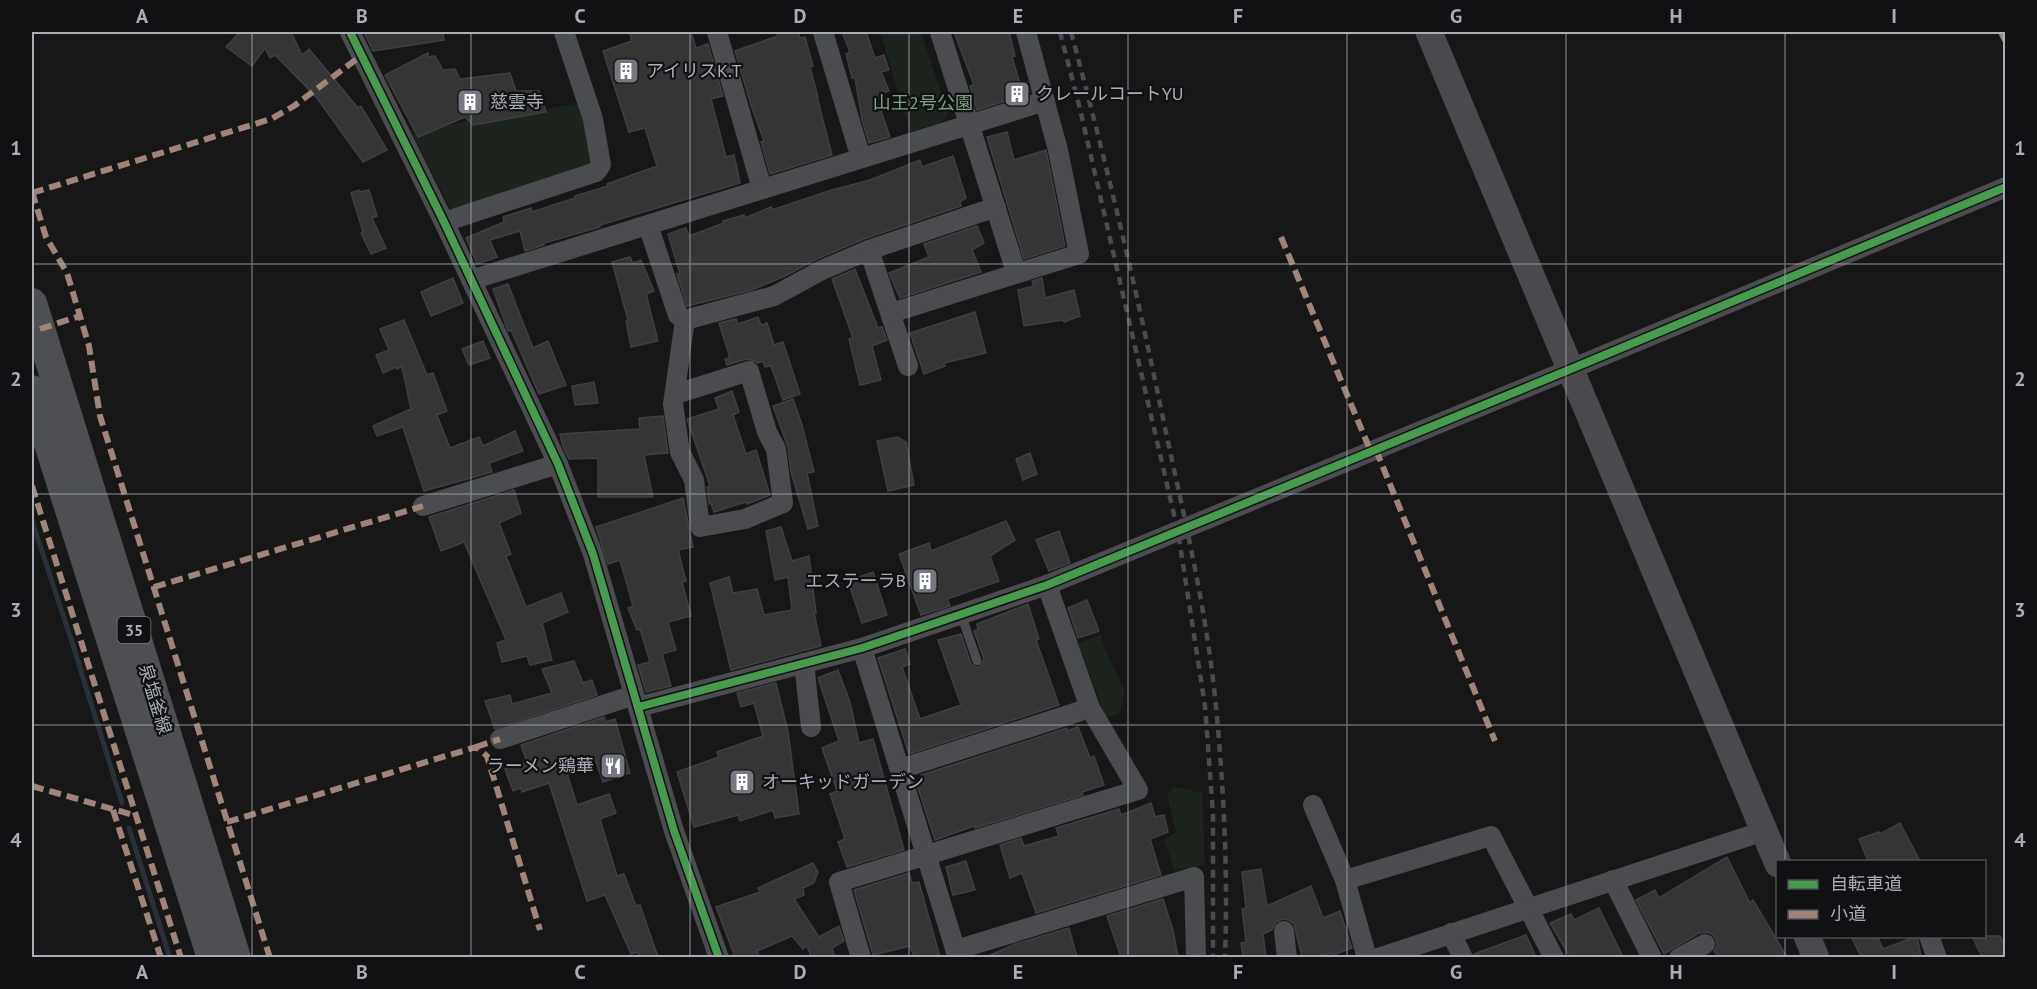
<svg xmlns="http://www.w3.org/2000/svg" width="2037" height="989" font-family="'PT Sans','Noto Sans JP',sans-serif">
	<rect width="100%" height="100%" fill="#171717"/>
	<g fill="#1d241e">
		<polygon points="880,32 921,32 948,114 942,122 910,132"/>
		<polygon points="582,103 596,161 589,169 453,213 413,135 466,121"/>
		<polygon points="1101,635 1105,650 1125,692 1119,714 1106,717 1078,643"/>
		<polygon points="1175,787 1202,793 1205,865 1174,870 1164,839 1176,832 1167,795"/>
	</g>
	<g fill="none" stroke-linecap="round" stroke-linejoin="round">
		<g stroke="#2a3239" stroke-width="5">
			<polyline points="32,521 71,639 122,803"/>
			<polyline points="129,828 170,958"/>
		</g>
	</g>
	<g fill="#353536" stroke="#3f4043" stroke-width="1.5">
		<polygon points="240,32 291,32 302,55 309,49 358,108 361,106 387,150 363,162 317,98 275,55 270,58 265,48 252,66 226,47"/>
		<polygon points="364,32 443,32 444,40 373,51"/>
		<polygon points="629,32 691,32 696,48 708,44 723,96 711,99 726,157 734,155 740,183 600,225 600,227 544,243 544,245 525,251 520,231 490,240 497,257 477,264 466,238 504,222 503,217 531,208 532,212 575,198 575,196 608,186 607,184 657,166 645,128 629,132 603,51 632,41"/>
		<polygon points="777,32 798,32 800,38 805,37 813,66 810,67 818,97 817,97 832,155 770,174 761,142 764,141 751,105 735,51 778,36"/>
		<polygon points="842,32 866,32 875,58 884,55 889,70 881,72 889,91 882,93 884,110 881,111 890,137 869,143 862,120 855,78 852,78 846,54 850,52"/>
		<polygon points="954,32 1009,32 1015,56 1012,57 1020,84 1027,82 1030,93 977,110 970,86 974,85"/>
		<polygon points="428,53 428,57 435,56 443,70 455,69 460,79 510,73 516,91 539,91 546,112 473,125 465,117 418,137 385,75"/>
		<polygon points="1007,132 1014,160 1046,150 1065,246 1024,259 987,137"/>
		<polygon points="953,156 966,198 960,202 961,206 864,239 817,259 785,276 752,290 687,306 677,274 680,274 668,234 686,228 689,236 724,223 723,221 744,215 745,218 771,207 772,210 832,190 870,180 920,160 922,167"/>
		<polygon points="359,190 360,192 369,190 377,216 372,218 386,248 371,254 361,233 363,232 351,193"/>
		<polygon points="977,226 984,243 972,250 981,272 900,298 889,273 929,257 924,244"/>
		<polygon points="630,257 633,263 641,260 654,291 646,294 658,341 631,347 626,321 628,320 612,262"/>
		<polygon points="855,269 878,328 882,327 887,340 872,346 881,380 860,385 849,339 853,338 832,279"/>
		<polygon points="453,278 463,303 431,316 421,292"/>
		<polygon points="1042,278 1045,298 1074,290 1080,316 1064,322 1063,320 1024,326 1018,290 1034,286 1032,281"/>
		<polygon points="508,284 533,348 548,341 566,385 539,394 511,330 508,331 493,289"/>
		<polygon points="975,312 986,353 944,363 945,366 924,374 910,333"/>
		<polygon points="758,317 761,325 767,323 774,345 783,342 800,394 783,400 771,366 765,367 763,361 758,363 752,360 746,359 727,365 725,359 730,358 719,323 736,319 738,324"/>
		<polygon points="404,320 427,375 433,373 447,411 437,415 450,448 479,437 483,446 515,431 523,451 489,463 492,472 424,491 403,427 377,436 373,426 411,409 402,367 397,369 396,367 383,373 376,355 389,350 380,329"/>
		<polygon points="483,341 490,358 469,365 462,349"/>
		<polygon points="594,382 598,403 575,405 572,386"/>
		<polygon points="732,391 739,412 733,415 746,454 756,450 770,495 747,504 746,502 714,512 711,503 709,504 707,487 710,486 687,419 719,409 715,398"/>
		<polygon points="793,399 802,425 814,472 807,473 818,526 808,529 791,472 788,447 773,406"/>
		<polygon points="663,416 668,453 644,455 653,497 598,497 598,458 569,459 563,447 560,434 640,429 639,418"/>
		<polygon points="897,437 906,442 914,485 888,491 877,441"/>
		<polygon points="1030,453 1037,474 1023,480 1016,459"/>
		<polygon points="514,490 521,513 499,523 511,554 506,556 526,607 561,593 568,612 542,623 552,660 530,665 527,656 502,662 497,643 506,640 464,542 441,551 429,517"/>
		<polygon points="683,498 693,547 678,550 686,581 682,582 691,616 668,622 676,650 662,654 671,686 646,692 638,665 650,662 640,629 637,630 628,608 633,606 620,560 608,564 596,527"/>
		<polygon points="1006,521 1015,540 990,556 999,581 947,599 950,606 921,615 899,554 929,543 931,551"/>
		<polygon points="781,527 792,561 809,556 816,613 814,613 821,646 731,670 710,583 729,577 733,593 757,589 764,615 792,610 788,577 775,580 766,531"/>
		<polygon points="1059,531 1070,563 1049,571 1036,540"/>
		<polygon points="873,572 887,615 862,623 848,581"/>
		<polygon points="1087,600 1099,631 1078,638 1068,608"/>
		<polygon points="1028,604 1039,639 1036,640 1059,705 909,754 878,658 905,649 910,664 902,667 920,719 961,705 938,640 961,634 971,664 975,667 980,667 984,659 974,631 978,629 977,624"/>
		<polygon points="574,661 583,683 592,680 597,695 495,729 485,701 510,695 512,704 552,693 542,669"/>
		<polygon points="838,670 850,702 859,743 873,739 904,850 847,867 838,842 845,839 830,794 837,791 822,748 839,741 818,678"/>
		<polygon points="776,683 788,732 799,814 775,818 773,810 740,821 738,815 694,827 677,772 719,757 717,752 763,736 754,703 741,707 737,693"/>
		<polygon points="604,717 606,722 615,719 630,773 603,782 594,756 565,767 577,805 609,794 616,813 600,819 617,876 624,874 636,906 640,905 658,957 639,957 637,952 631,954 605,895 587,901 549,783 522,792 521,788 513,791 505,769 527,762 521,745"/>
		<polygon points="1078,727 1090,758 1094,756 1104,785 1082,792 1083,795 975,828 974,826 935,840 917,785 922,782 921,775 1067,728 1067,731"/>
		<polygon points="1151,803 1155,817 1164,815 1168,832 1150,839 1161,875 1036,913 1022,873 1010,878 1000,845 1021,838 1024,846 1059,836 1056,828 1119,809 1121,815"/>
		<polygon points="1900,823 1920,861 1868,861 1859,839 1879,832 1880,834"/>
		<polygon points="1727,857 1750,903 1753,900 1787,957 1719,957 1714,951 1717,945 1716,939 1712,934 1706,932 1699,933 1664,954 1636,900 1655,890 1659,898"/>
		<polygon points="966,861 975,890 953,895 946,867"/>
		<polygon points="813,863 818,872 814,883 803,888 804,895 794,899 819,937 839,926 844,941 832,948 835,957 811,957 807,946 803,949 792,936 757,951 760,957 735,957 716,907 760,892 758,888"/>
		<polygon points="1261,869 1267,906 1311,886 1323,918 1340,911 1352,948 1333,955 1332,953 1319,957 1302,957 1294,924 1289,920 1283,919 1276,922 1272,930 1263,934 1266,957 1243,957 1241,943 1246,942 1242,909 1246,908 1242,872"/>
		<polygon points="909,873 912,883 919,882 940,957 914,957 910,946 873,955 854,890"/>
		<polygon points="1163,899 1173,930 1178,957 1121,957 1107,916"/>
		<polygon points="1599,908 1623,957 1570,957 1550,923 1571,914 1574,920"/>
		<polygon points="1069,928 1077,957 986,957 1015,944"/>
		<polygon points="1526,935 1536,957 1475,957 1474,954"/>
		<polygon points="1851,936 1877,936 1883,949 1917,936 1921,957 1861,957"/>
		<polygon points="1972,936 2000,936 2006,950 2006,957 1982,957"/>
	</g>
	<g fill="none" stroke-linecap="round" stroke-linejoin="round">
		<polyline stroke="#4b4c50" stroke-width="9" points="961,614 977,661"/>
		<g stroke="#4b4c50" stroke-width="20">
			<polyline points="350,32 444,222 558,464 593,554 674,831 719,958"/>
			<polyline points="717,32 762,189"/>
			<polyline points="823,32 861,158"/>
			<polyline points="940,32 1016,272"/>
			<polyline points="444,222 596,172 601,165 593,119 564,32"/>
			<polyline points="648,225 678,315 685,320 774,296 822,270 869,250 996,207"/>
			<polyline points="869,250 908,366"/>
			<polyline points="471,280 1045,101"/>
			<polyline points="891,313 1079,254 1058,150 1026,32"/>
			<polyline points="676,394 749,371 767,432 776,449 783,503 745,519 700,527 694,480 680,452 673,404 685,320"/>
			<polyline points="423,506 558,464"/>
			<polyline points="862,648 958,958"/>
			<polyline points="804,663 811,727"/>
			<polyline points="638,707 862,648 1047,585 1571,369 2006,187"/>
			<polyline points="500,739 634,695"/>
			<polyline points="900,769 1090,708"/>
			<polyline points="1313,805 1345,880 1367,958"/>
			<polyline points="1345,880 1491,836 1554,958"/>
			<polyline points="1613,880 1652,958"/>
			<polyline points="1284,931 1287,958"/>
			<polyline points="1451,933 1463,958"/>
			<polyline points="1929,936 1937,958"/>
			<polyline points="956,950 1194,877 1196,958"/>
			<polyline points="861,958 839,882 1138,790 1090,708 1047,585"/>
			<polyline points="1378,958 1764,831"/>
			<polyline points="1679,958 1705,944"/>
		</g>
		<g stroke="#4a4a4e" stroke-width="27">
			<polyline points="1429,32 1778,864"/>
			<polyline points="1807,936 1816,958"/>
		</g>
		<g stroke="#4d4f52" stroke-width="30">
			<polyline points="32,303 236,958"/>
			<polyline points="32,390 212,958"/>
		</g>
		<g stroke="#4b4c4f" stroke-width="4.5" stroke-dasharray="8 6" stroke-linecap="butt">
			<polyline points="1060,32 1080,109 1178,532 1205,706 1213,814 1213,958"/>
			<path d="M1071,32C1106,161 1137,292 1164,423C1184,517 1207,611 1216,707C1224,790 1228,874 1225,958"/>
		</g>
		<g stroke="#a18479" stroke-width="6" stroke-dasharray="12 6" stroke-linecap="butt">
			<polyline points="2001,32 2006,42"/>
			<polyline points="32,192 46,237 67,273 89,346 100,416 270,958"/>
			<polyline points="32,193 271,119 294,106 362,55"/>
			<polyline points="1281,237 1371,452"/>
			<polyline points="40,329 80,316"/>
			<polyline points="1376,450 1495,741"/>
			<polyline points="32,486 181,958"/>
			<polyline points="154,587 423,506"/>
			<polyline points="476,747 500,739"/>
			<polyline points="32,786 137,816"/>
			<polyline points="113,810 161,958"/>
			<polyline points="227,822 476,747 487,756 540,930"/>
		</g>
		<g stroke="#111113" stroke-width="11">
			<g id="cycleway">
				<polyline points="350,32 444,222 558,464 593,554 674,831 719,958"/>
				<polyline points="638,707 862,648 1047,585 1571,369 2006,187"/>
			</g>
		</g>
		<use href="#cycleway" stroke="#469c4c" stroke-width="8"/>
	</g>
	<path fill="none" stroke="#a8adb8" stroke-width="1.5" stroke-opacity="0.55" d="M252,32V958M471,32V958M690,32V958M909,32V958M1128,32V958M1347,32V958M1566,32V958M1785,32V862M32,264H2006M32,494H2006M32,725H2006M1785,936V958"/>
	<defs>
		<g id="building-square" transform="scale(1.35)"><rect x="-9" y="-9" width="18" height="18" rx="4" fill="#757880" stroke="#111113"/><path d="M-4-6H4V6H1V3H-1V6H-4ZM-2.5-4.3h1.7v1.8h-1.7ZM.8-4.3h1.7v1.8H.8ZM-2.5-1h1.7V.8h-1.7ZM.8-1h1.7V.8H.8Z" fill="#fff"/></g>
		<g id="restaurant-square" transform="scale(1.35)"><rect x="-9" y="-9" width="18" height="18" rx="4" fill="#757880" stroke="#111113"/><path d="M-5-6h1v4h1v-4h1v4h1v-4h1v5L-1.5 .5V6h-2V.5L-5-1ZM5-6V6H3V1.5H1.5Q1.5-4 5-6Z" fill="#fff"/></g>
	</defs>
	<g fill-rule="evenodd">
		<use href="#building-square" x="626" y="71"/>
		<use href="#building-square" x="1017" y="94"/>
		<use href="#building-square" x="470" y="102"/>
		<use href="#building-square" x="925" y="581"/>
		<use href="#restaurant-square" x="613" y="766"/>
		<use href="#building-square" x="742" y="782"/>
	</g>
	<g text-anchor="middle" stroke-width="4.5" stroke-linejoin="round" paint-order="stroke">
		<rect fill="#111113" stroke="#7b7e86" stroke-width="1.5" x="117.5" y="617" width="33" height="26" rx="4.5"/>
		<g font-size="16" font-weight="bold" fill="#a8adb8">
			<text x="134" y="636">35</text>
		</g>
		<g font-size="18" fill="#a8adb8" stroke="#111113" text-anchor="start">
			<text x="646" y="77">アイリスK.T</text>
			<text x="1036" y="100">クレールコートYU</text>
			<text x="490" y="108">慈雲寺</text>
			<text x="906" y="587" text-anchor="end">エステーラB</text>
			<text x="594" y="772" text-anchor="end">ラーメン鶏華</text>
			<text x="762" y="788">オーキッドガーデン</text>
		</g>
		<g font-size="18" fill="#7fa381" stroke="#111113">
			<text x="923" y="109">山王2号公園</text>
		</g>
		<g font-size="18" fill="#a8adb8" stroke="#111113">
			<text transform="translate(155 699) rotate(73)" y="6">泉塩釜線</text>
		</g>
	</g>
	<rect width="2037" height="989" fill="none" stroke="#111113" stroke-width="66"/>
	<rect x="1776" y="860" width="210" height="78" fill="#111113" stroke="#4d4f55" stroke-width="1.5"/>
	<rect x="1788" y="880" width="30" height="9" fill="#469c4c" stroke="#4d4f55" stroke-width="1.5"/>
	<text x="1830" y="890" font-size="18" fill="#a8adb8">自転車道</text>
	<rect x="1788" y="910" width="30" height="9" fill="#a18479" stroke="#4d4f55" stroke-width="1.5"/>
	<text x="1830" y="920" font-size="18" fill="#a8adb8">小道</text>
	<rect x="33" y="33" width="1971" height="923" fill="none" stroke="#a8adb8" stroke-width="2"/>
	<g font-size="20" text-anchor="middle" font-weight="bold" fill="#a8adb8">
		<text x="142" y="23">A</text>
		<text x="362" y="23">B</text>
		<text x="580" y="23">C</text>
		<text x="800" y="23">D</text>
		<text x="1018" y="23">E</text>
		<text x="1238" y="23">F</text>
		<text x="1456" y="23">G</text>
		<text x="1676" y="23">H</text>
		<text x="1894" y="23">I</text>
		<text x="16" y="155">1</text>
		<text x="2020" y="155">1</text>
		<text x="16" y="386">2</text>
		<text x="2020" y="386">2</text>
		<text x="16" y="617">3</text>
		<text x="2020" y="617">3</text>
		<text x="16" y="847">4</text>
		<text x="2020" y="847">4</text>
		<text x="142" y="979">A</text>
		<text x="362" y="979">B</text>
		<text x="580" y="979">C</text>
		<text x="800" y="979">D</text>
		<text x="1018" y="979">E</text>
		<text x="1238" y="979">F</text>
		<text x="1456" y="979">G</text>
		<text x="1676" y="979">H</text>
		<text x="1894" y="979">I</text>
	</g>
</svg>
